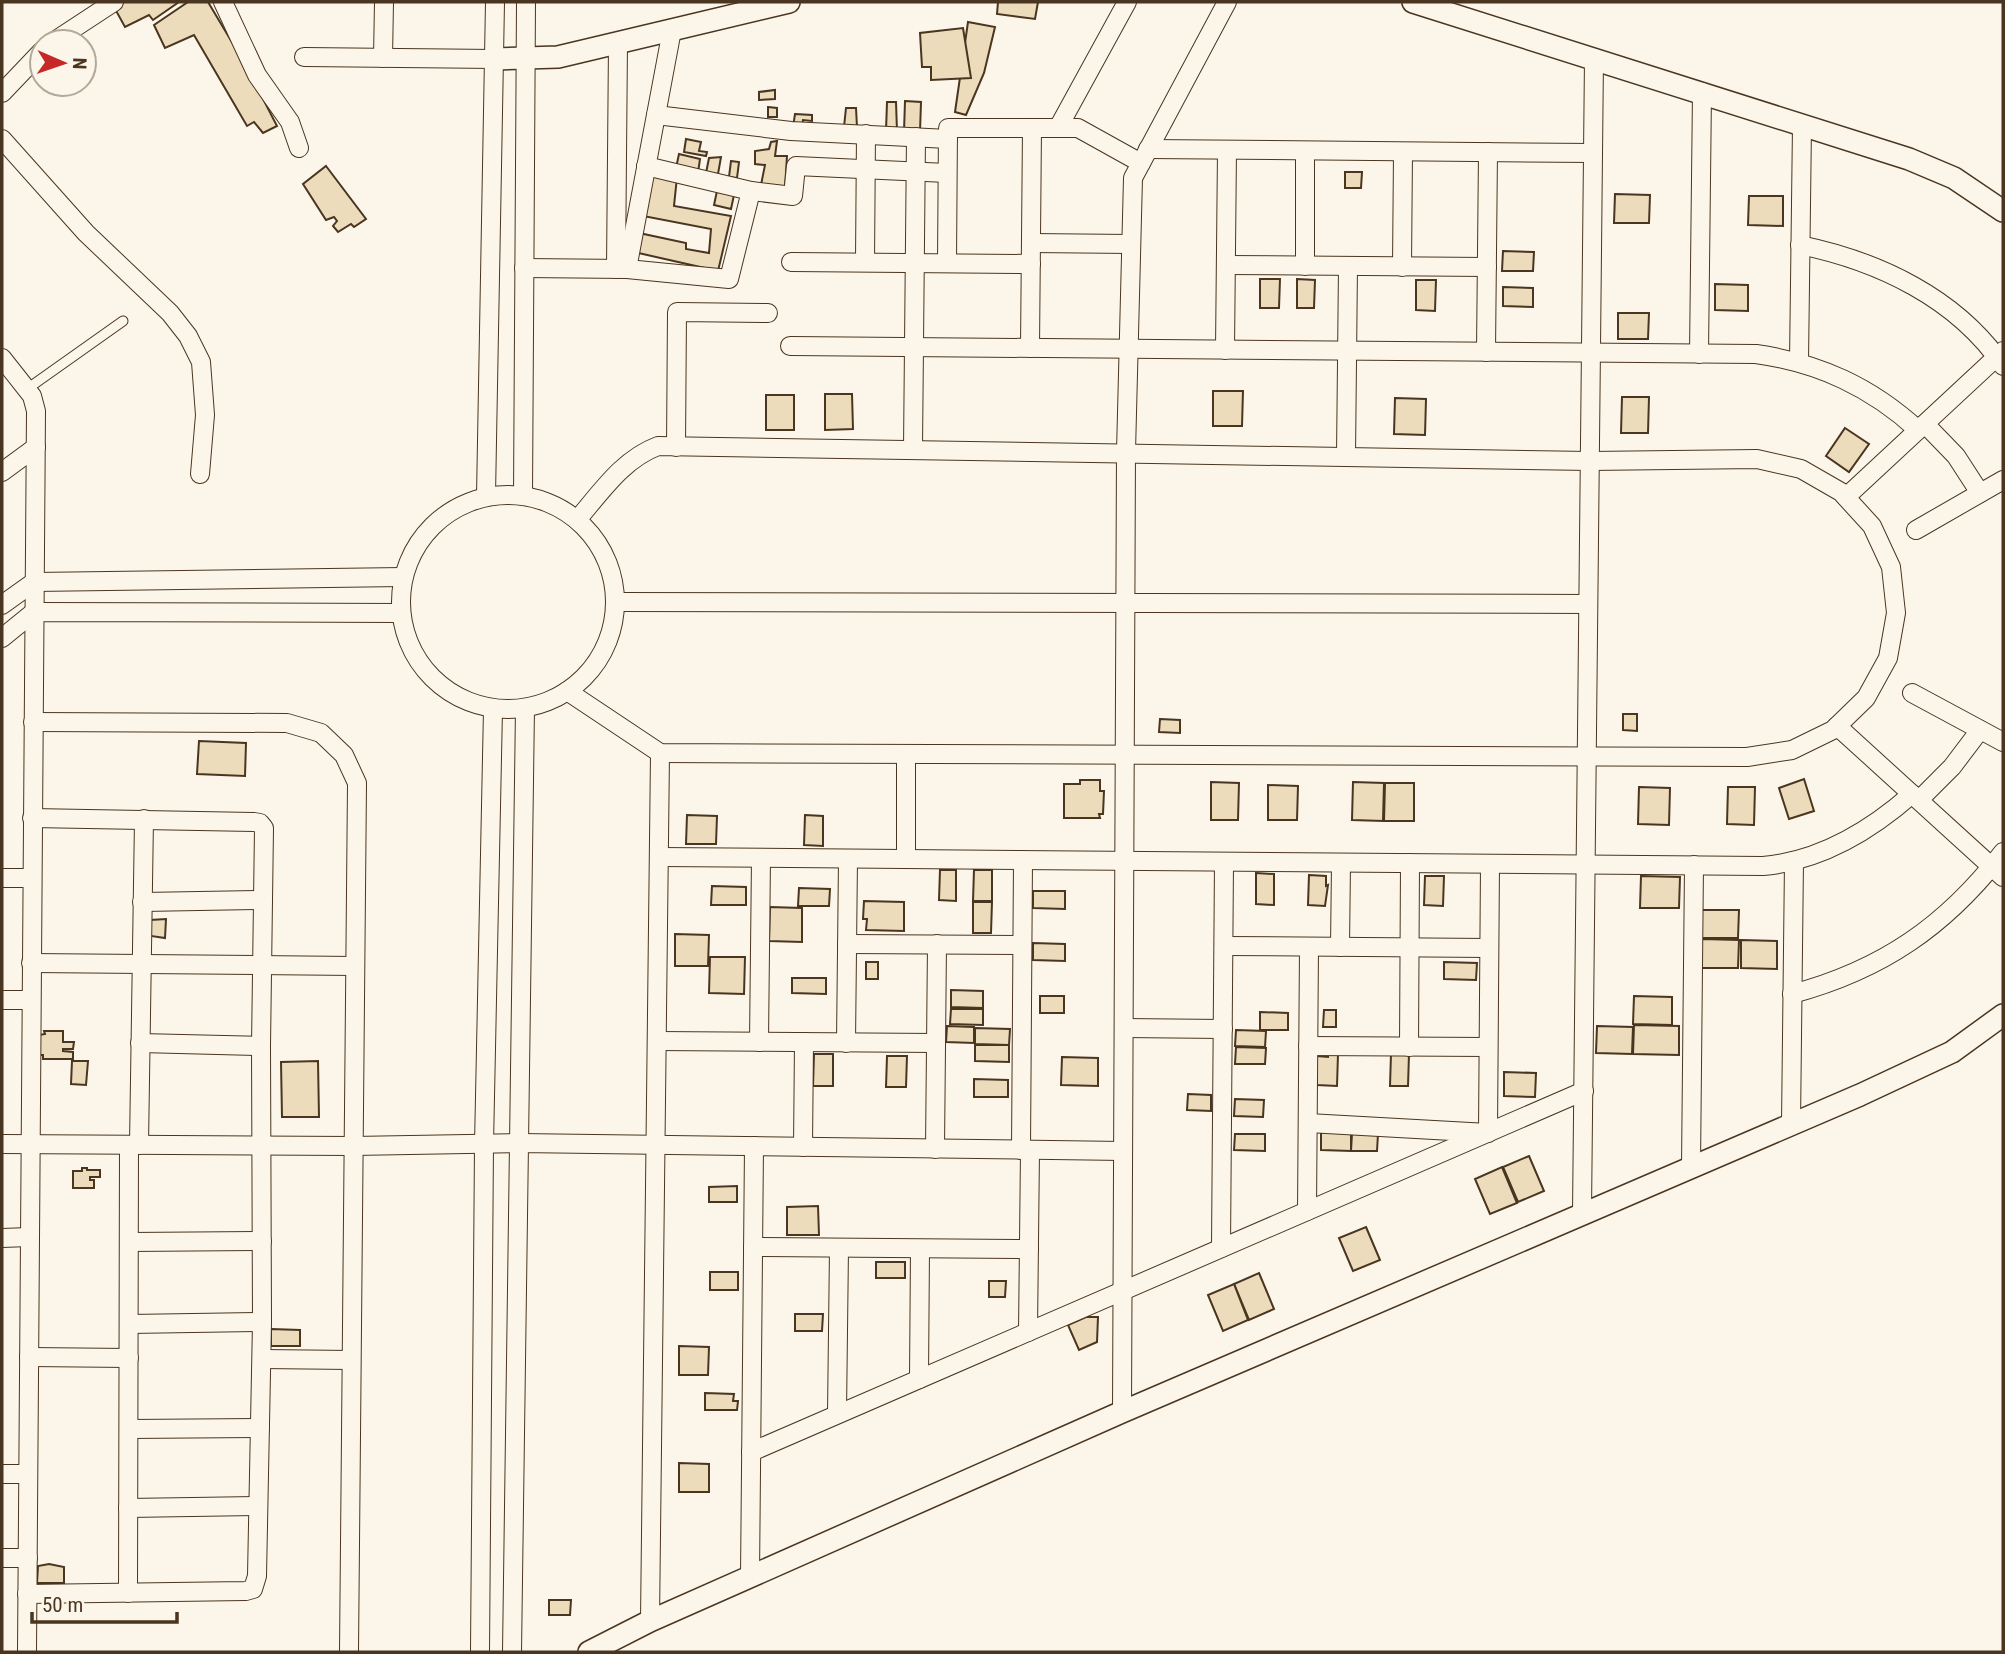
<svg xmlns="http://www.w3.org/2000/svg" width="2005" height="1654" font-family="'Roboto Condensed',sans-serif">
	<rect width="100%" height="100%" fill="#fbf6e9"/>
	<g fill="#ecdcbc" stroke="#4a3520" stroke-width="2">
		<polygon points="124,2 179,2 153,20 149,15 125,27 114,7"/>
		<polygon points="188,2 208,2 245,64 277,126 263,133 254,122 247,126 194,35 165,48 154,25"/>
		<polygon points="998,2 1038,2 1035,19 997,14"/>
		<polygon points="968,22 995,27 984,73 966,115 955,112"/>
		<polygon points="963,28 971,78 931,80 931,67 922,67 920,33"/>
		<polygon points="775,90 775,99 759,100 759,92"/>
		<polygon points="905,101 921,102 920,132 904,132"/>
		<polygon points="887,102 896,102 897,131 886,131"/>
		<polygon points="768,107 777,108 777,117 768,117"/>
		<polygon points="846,108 856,108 857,127 844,127"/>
		<polygon points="795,114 812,115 812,121 803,120 802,127 793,127"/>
		<polygon points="686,139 701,142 699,151 707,152 706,156 684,152"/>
		<polygon points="777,141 775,156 787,156 785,188 761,185 765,165 755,164 755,151 769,149 771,142"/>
		<polygon points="679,154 700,159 698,173 676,168"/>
		<polygon points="721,157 718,174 706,173 709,158"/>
		<polygon points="731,161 739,162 737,178 729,177"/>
		<polygon points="326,166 366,219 354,227 351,224 338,232 333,226 337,221 334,217 326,220 303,184"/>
		<polygon points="649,171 677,177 674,206 731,216 718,271 634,252 639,233 686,243 686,249 709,253 711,229 638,215"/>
		<polygon points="1345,172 1362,172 1361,188 1345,188"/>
		<polygon points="717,191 734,195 731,209 714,205"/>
		<polygon points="1615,194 1650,195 1649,223 1614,223"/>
		<polygon points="1749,196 1783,196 1783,226 1748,225"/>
		<polygon points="1503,251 1534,252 1533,271 1502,271"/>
		<polygon points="1260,279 1280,279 1279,308 1260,308"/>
		<polygon points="1297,279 1315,280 1314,308 1297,308"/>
		<polygon points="1416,280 1436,280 1435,311 1416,310"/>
		<polygon points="1715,284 1748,285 1748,311 1715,310"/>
		<polygon points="1503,287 1533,288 1533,307 1503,306"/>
		<polygon points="1618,313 1649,313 1648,339 1618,339"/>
		<polygon points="1213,391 1243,391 1242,426 1213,426"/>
		<polygon points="825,394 852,394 853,429 825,430"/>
		<rect x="766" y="395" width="28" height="35"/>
		<polygon points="1622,397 1649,397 1648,433 1621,433"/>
		<polygon points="1395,398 1426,399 1425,435 1394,434"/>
		<polygon points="1845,428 1869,444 1849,472 1826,456"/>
		<polygon points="1623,714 1637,714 1637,731 1623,730"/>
		<polygon points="1160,719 1180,720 1180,733 1159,732"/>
		<polygon points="199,741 246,743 245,776 197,774"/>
		<polygon points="1804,779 1814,811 1789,819 1779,788"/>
		<polygon points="1080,780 1100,780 1100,791 1104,791 1103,814 1099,814 1100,818 1064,818 1064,784 1080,784"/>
		<polygon points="1211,782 1239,783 1238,820 1211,820"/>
		<polygon points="1353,782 1384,783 1383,821 1352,820"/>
		<polygon points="1385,783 1414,783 1414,821 1384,821"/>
		<polygon points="1268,785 1298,786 1297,820 1268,820"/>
		<polygon points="1639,787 1670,788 1669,825 1638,824"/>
		<polygon points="1728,787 1755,787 1754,825 1727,824"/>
		<polygon points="687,815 717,816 716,844 686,844"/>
		<polygon points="805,815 823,816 823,846 804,845"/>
		<polygon points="940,870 956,870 956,901 939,900"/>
		<polygon points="974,870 992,870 992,901 973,901"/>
		<polygon points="1256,873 1274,874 1274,905 1256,904"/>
		<polygon points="1309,875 1326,876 1326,886 1328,885 1325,906 1308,905"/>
		<polygon points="1425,876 1444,876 1443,906 1424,905"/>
		<polygon points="1641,876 1680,877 1679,908 1640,908"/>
		<polygon points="712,886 746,887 746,905 711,905"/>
		<polygon points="799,888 830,889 829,906 798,906"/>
		<polygon points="1033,891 1065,891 1065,909 1033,908"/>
		<polygon points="864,901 904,902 904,931 866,930 867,919 863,919"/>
		<polygon points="973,902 992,902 991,933 973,933"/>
		<polygon points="770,907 802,908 802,942 769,941"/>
		<polygon points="1701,910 1739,910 1738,938 1701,938"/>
		<polygon points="166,919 165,938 151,936 150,920"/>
		<polygon points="675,934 709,935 708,966 675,966"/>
		<polygon points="1702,939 1739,940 1738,968 1701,968"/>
		<polygon points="1741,940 1777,941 1777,969 1741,968"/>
		<polygon points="1033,943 1065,944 1065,961 1033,960"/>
		<polygon points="710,957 745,957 744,994 709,993"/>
		<rect x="866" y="962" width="12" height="17"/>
		<polygon points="1444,962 1477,963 1476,980 1444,979"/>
		<polygon points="792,978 826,978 826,994 792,993"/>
		<polygon points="951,990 983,991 983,1008 951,1007"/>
		<rect x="1040" y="996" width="24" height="17"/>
		<polygon points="1634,996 1672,997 1672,1025 1633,1024"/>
		<polygon points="951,1009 983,1009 983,1025 950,1024"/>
		<polygon points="1324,1010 1336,1010 1336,1027 1323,1027"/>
		<polygon points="1260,1012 1288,1013 1288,1030 1260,1030"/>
		<polygon points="1634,1025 1679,1026 1679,1055 1633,1054"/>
		<polygon points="947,1026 974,1027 974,1043 946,1042"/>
		<polygon points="1597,1026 1633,1027 1632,1054 1596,1053"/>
		<polygon points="975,1028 1010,1029 1009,1045 975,1044"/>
		<polygon points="1236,1030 1266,1031 1265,1047 1235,1046"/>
		<polygon points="44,1031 63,1031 63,1042 74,1042 73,1049 63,1049 63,1051 73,1052 73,1059 43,1059 43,1055 39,1055 39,1035 45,1034"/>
		<polygon points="975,1045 1009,1045 1009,1062 975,1061"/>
		<polygon points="1236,1047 1266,1048 1265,1064 1235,1064"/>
		<polygon points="814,1054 833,1054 833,1086 813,1086"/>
		<polygon points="1328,1054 1338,1054 1337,1086 1317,1085 1317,1056 1328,1057"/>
		<polygon points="1391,1054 1409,1054 1408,1086 1390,1086"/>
		<polygon points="887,1056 907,1056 906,1087 886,1087"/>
		<polygon points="1062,1057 1098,1058 1098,1086 1061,1085"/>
		<polygon points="72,1061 88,1061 86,1085 71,1084"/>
		<polygon points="318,1061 319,1117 282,1117 281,1062"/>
		<polygon points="1504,1072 1536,1073 1535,1097 1504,1096"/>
		<polygon points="974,1079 1008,1080 1008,1097 974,1097"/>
		<polygon points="1188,1094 1211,1095 1211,1111 1187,1110"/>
		<polygon points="1235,1099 1264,1100 1263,1117 1234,1116"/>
		<polygon points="1321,1132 1351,1133 1351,1151 1321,1150"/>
		<polygon points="1352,1133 1378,1134 1377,1151 1351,1151"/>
		<polygon points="1235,1134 1265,1134 1265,1151 1234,1150"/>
		<polygon points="1529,1156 1544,1191 1518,1202 1503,1167"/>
		<polygon points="1502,1167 1517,1203 1490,1214 1475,1179"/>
		<polygon points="82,1168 87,1168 87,1170 100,1170 100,1177 90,1177 90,1180 94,1180 94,1188 73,1188 73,1171 82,1171"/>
		<polygon points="737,1186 737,1202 709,1202 709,1187"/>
		<polygon points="818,1206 819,1235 787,1235 787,1207"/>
		<polygon points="1366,1227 1380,1260 1353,1271 1339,1238"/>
		<rect x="876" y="1262" width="29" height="16"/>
		<rect x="710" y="1272" width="28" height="18"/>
		<polygon points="1259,1273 1274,1309 1249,1320 1234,1284"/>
		<polygon points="989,1281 1006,1281 1005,1297 989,1297"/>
		<polygon points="1234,1284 1248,1320 1223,1331 1208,1295"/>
		<polygon points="795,1314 823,1314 822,1331 795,1331"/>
		<polygon points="1086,1317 1098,1317 1097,1342 1079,1350 1068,1325"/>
		<polygon points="271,1329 300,1330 300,1346 271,1346"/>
		<polygon points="679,1346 709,1347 708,1375 679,1375"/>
		<polygon points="705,1393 734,1394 733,1401 738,1401 737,1410 705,1410"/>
		<polygon points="679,1463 709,1464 709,1492 679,1492"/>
		<polygon points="49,1564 64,1567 64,1583 37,1583 38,1566"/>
		<polygon points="549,1600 571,1600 570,1615 549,1615"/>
	</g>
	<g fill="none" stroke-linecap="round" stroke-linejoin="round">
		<g stroke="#4a3520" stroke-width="11">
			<polyline id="service" points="27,389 123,321"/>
		</g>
		<g stroke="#4a3520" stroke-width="20">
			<g id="minor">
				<polyline points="223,2 257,75 290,122 299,148"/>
				<polyline points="53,42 114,2"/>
				<polyline points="304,57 495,59"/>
				<polyline points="383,58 384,2"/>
				<polyline points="2,93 42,51"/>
				<polyline points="656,115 791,131 948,139"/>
				<polyline points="1058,128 1127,2"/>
				<polyline points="2,139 86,233 170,313 188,336 201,362 205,415 200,474"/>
				<polyline points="1148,149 1593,153"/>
				<polyline points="646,166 751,191 793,196 796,166 947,173"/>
				<polyline points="1031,243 1131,244"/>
				<path d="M1800,245C1878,261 1957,298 2003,366"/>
				<polyline points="791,262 1031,264"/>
				<polyline points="865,262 866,134"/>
				<polyline points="947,263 948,128 1078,128 1141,163"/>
				<polyline points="1226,265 1487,267"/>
				<polyline points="1305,266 1305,151"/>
				<polyline points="1402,267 1403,152"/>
				<polyline points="524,268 627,269 729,279 751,191"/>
				<polyline points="616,269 618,43"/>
				<polyline points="627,269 672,30"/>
				<path d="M790,346L1756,354C1819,363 1871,387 1918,430"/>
				<polyline points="1030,348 1032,128"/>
				<polyline points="1225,350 1227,150"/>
				<polyline points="1486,352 1488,152"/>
				<polyline points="1699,354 1702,92"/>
				<polyline points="2,358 32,396 36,411 27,1652"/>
				<polyline points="1799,362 1802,125"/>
				<polyline points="1925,424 1956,456 1980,493"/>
				<polyline points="676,447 677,312 768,313"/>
				<polyline points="913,449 916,137"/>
				<polyline points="1346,456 1348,266"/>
				<polyline points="2,472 36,447"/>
				<polyline points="523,495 526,2"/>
				<circle cx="508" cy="602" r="107"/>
				<polyline points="486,496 495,2"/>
				<polyline points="1846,497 2003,351"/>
				<polyline points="1916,530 2003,480"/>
				<polyline points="615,602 1588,604"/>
				<polyline points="2,605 34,582 403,577"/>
				<polyline points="2,638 34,612 401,613"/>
				<path d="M567,691L660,753L1747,757L1792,750L1833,730L1866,698L1888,658L1896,613L1891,567L1872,526L1841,492L1801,469L1757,459L1590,461L658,446C623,459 601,492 577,520"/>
				<polyline points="1912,693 2003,742"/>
				<polyline points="33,722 287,723 321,733 344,755 357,783 349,1652"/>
				<polyline points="1837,726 2003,877"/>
				<polyline points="1919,800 1952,767 1980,730"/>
				<path d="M659,857L1763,866C1820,861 1870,831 1912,794"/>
				<polyline points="906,859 906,754"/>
				<polyline points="2,878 32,878"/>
				<polyline points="142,902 263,900"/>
				<polyline points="847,944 1022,945"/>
				<polyline points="1224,946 1489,948"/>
				<polyline points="1340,947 1341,863"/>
				<polyline points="31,963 355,966"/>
				<path d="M1792,994C1882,970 1946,926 2003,852"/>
				<polyline points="2,1000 31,1000"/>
				<polyline points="1124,1028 1223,1029"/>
				<polyline points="657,1041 936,1043"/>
				<polyline points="759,1042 761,858"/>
				<polyline points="140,1043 261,1046"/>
				<polyline points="846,1043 848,859"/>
				<polyline points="1308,1046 1488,1047"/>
				<polyline points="1409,1047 1410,863"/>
				<polyline points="1308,1123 1488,1133 1490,864"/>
				<polyline points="1791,1124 1794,861"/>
				<polyline points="2,1144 353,1146 519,1143 1123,1151"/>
				<polyline points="139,1145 144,819"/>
				<polyline points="803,1147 804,1042"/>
				<polyline points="935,1149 937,944"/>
				<polyline points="1021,1150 1023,860"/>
				<polyline points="1691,1167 1694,865"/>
				<polyline points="1307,1211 1309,947"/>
				<polyline points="1582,1213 1594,58"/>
				<polyline points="2,1238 29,1237"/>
				<polyline points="129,1242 262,1241"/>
				<polyline points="753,1247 1029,1249"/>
				<polyline points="1221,1248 1224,862"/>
				<polyline points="129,1324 262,1322"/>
				<polyline points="1028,1332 1030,1150"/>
				<polyline points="29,1357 129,1358"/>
				<polyline points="262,1359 351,1360"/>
				<polyline points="919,1379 920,1249"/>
				<polyline points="1122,1412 1126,452 1133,178 1227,2"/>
				<polyline points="837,1414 839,1248"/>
				<polyline points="129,1429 260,1428"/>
				<polyline points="751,1452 1584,1091"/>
				<polyline points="2,1474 28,1474"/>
				<polyline points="128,1508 258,1506"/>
				<polyline points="2,1558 28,1558"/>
				<polyline points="750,1577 754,1146"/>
				<polyline points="128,1593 129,1145"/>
				<polyline points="27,1594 246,1591 253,1589 257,1576 262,1322 261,1046 264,828 260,823 254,822 32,818"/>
				<polyline points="650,1621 660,753"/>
				<polyline points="480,1652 484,1145 493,709"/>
				<polyline points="512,1652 525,708"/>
			</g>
		</g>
		<g stroke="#4a3520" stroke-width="24">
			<g id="tertiary">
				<polyline points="1413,2 1909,159 1954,178 2003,211"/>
				<polyline points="495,59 558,57 789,2"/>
				<polyline points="589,1652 650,1621 1122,1412 1860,1095 1952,1052 2003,1015"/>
			</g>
		</g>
		<use href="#service" stroke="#fbf6e9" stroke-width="9"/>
		<use href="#minor" stroke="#fbf6e9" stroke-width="18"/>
		<use href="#tertiary" stroke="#fbf6e9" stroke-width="21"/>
	</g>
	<rect width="2005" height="1654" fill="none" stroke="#4a3520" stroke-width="7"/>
	<g transform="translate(63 63) rotate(92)"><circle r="33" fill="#fbf6e9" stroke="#b4a999" stroke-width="2"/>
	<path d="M0-5L12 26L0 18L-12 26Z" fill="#c62828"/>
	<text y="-10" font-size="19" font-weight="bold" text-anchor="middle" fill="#4a3520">N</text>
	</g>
	<path d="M32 1612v10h145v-10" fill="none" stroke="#4a3520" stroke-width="3.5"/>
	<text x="42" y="1612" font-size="21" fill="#4a3520" stroke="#fbf6e9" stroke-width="5" paint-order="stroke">50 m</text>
</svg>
